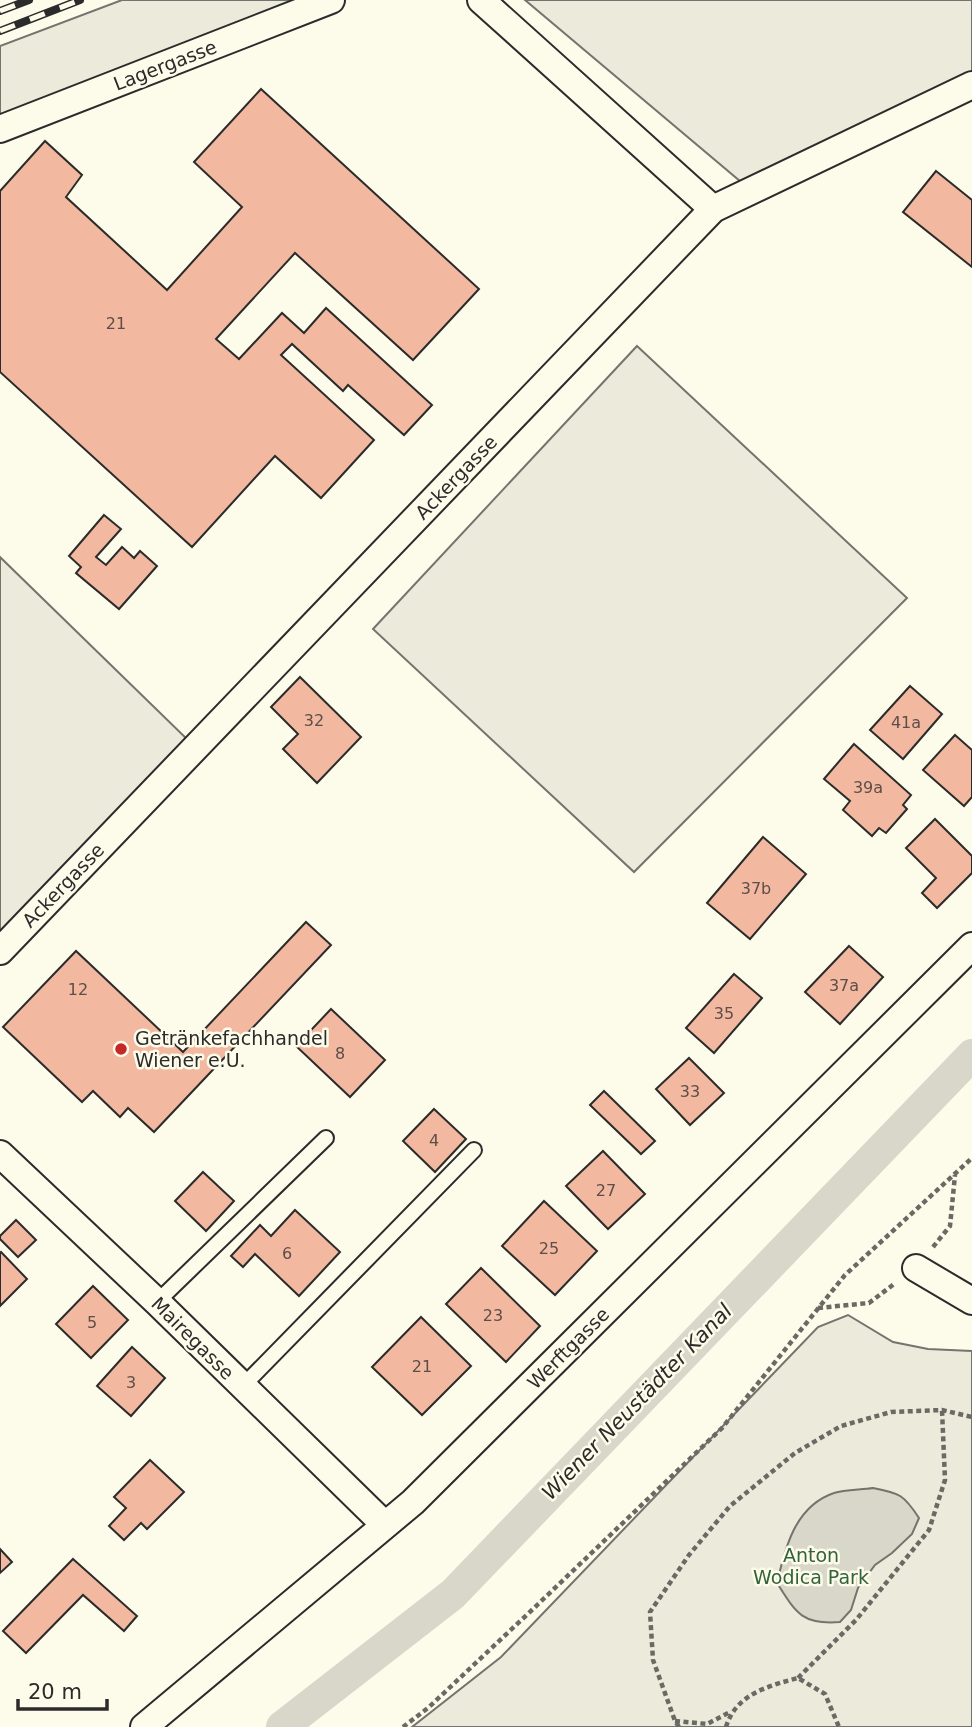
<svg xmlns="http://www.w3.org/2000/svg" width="972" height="1727" font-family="'DejaVu Sans',sans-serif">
	<rect width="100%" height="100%" fill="#fdfbea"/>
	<g fill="#ecebdb" stroke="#74746e" stroke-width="2">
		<polygon points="122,0 339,0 0,132 0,46"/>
		<polygon points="525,0 972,0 972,81 753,192"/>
		<polygon points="637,346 907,598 634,872 373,629"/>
		<polygon points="0,557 190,742 0,950"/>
		<polygon points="848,1315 893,1342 928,1349 972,1351 972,1727 412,1727 501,1657 818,1327"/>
	</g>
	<path fill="#d8d7c9" stroke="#74746e" stroke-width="2" d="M873,1488C900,1493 904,1495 919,1518L912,1534L892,1553L875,1565L858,1588L851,1610L840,1622C802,1625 796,1613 777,1583C785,1548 795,1506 834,1493C845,1489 861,1490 873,1488Z"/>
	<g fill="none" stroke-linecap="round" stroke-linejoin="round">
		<polyline stroke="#d8d7c9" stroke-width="32" points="282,1727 453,1594 972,1055"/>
	</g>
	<g fill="#f2b8a0" stroke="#2b2b2b" stroke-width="2">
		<polygon points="261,89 479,289 413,360 295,253 216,339 239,359 282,313 304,333 326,308 432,405 404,435 348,385 343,391 292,344 281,355 374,440 321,498 275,456 192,547 0,372 0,191 45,141 82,175 66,197 167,290 242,207 194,162"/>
		<polygon points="936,171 972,200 972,267 903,212"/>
		<polygon points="104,515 121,529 96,557 106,565 122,547 134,558 140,551 157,566 119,609 76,573 81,567 69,556"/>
		<polygon points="300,677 361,737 317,783 283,749 298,734 271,707"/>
		<polygon points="910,686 942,714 903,759 870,730"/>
		<polygon points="955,735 972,750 972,797 964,806 923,770"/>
		<polygon points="854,744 911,795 903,805 907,809 886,833 879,828 872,836 843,810 850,801 824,779"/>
		<polygon points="935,819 972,856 972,873 937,908 922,893 936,878 906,848"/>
		<polygon points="763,837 806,874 750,939 707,903"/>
		<polygon points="306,922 331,945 154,1132 128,1108 120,1117 93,1091 82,1102 3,1027 76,951 183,1052"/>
		<polygon points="849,946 883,977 840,1024 805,992"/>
		<polygon points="734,974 762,998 714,1053 686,1028"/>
		<polygon points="331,1009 385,1060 350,1097 296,1046"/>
		<polygon points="689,1058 724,1093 690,1125 656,1089"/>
		<polygon points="604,1091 655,1141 641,1154 590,1105"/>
		<polygon points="434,1109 466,1139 435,1172 403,1141"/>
		<polygon points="603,1151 645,1194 608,1229 566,1186"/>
		<polygon points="203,1172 234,1201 206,1231 175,1201"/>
		<polygon points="544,1201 597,1251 555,1295 502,1246"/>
		<polygon points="295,1210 340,1252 299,1296 255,1254 243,1267 231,1256 260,1225 271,1236"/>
		<polygon points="16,1220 36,1240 18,1257 0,1239 0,1236"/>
		<polygon points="1,1252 27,1279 0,1306 0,1253"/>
		<polygon points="481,1268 540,1326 506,1362 446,1304"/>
		<polygon points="93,1286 128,1320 91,1358 56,1324"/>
		<polygon points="421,1317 471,1366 422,1415 372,1367"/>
		<polygon points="132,1347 165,1378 131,1416 97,1386"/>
		<polygon points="150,1460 184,1492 147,1529 141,1523 124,1540 109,1526 126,1508 114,1497"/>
		<polygon points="0,1549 12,1562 0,1573"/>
		<polygon points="73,1559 137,1616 124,1631 83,1595 26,1653 3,1631"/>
	</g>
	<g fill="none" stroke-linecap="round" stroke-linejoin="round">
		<g stroke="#2b2b2b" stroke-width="18">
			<g id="service">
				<polyline points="157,1302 326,1138"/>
				<polyline points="242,1387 474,1150"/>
			</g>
		</g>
		<g stroke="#2b2b2b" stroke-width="30">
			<g id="minor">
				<polyline points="481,0 713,209"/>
				<polyline points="0,129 331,0"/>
				<polyline points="0,951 713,209 972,85"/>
				<polyline points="0,1154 157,1302 384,1524"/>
				<polyline points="916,1268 972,1301"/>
				<polyline points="144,1727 413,1502 972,946"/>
			</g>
		</g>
		<g stroke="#6a6964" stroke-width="4.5" stroke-dasharray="5 3.5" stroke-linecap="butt">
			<polyline points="933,1247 950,1226 955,1175"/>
			<polyline points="818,1308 869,1303 894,1284"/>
			<polyline points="798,1678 856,1620 929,1530 945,1480 942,1410"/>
			<polyline points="675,1721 707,1724 730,1712"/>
			<polyline points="403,1727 428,1708 533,1609 722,1428 845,1275 972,1158"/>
			<polyline points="679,1727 675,1721 653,1660 650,1612 689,1555 730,1506 795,1453 841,1426 891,1412 942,1410 972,1417"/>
			<path d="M726,1727C736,1694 768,1686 798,1678L825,1694L839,1727"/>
		</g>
		<use href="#service" stroke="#fdfbea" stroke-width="14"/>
		<use href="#minor" stroke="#fdfbea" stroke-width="26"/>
		<g stroke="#2b2b2b" stroke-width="8">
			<g id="rail">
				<polyline points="0,11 29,0"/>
				<polyline points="0,31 80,0"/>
			</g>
		</g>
		<use href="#rail" stroke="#fdfbea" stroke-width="5" stroke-dasharray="16" stroke-linecap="butt"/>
	</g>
	<circle fill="#c62828" stroke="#fdfbea" stroke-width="2.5" cx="121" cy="1049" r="7"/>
	<g text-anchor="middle" stroke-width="5" stroke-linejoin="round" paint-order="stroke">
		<g font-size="16" fill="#5d4e48">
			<text x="116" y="329">21</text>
			<text x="314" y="726">32</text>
			<text x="906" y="728">41a</text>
			<text x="868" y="793">39a</text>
			<text x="756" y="894">37b</text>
			<text x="844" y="991">37a</text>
			<text x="78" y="995">12</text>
			<text x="724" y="1019">35</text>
			<text x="340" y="1059">8</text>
			<text x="690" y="1097">33</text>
			<text x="434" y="1146">4</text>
			<text x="606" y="1196">27</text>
			<text x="549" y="1254">25</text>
			<text x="287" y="1259">6</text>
			<text x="493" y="1321">23</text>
			<text x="92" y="1328">5</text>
			<text x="422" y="1372">21</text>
			<text x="131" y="1388">3</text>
		</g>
		<g font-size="19" fill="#2b2b2b" stroke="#fdfbea">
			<text transform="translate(165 65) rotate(-21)" y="7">Lagergasse</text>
			<text transform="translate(456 477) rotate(-46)" y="7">Ackergasse</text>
			<text transform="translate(63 885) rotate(-46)" y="7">Ackergasse</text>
			<text transform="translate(193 1338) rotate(45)" y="7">Mairegasse</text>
			<text transform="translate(568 1348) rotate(-45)" y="7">Werftgasse</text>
		</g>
		<g font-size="19" fill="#2b2b2b" stroke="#fdfbea" text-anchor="start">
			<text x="135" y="1045">Getränkefachhandel<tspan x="135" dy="22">Wiener e.U.</tspan></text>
		</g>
		<g font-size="19" fill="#34623c" stroke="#fdfbea">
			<text x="811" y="1562">Anton<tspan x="811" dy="22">Wodica Park</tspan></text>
		</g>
		<g font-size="21" font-style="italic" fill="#2b2b2b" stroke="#fdfbea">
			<text transform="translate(637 1402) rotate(-46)" y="7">Wiener Neustädter Kanal</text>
		</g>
	</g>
	<path d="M18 1699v10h89v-10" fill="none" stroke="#2b2b2b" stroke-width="3.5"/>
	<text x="28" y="1699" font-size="21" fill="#2b2b2b" stroke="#fdfbea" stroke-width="5" paint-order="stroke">20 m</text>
</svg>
